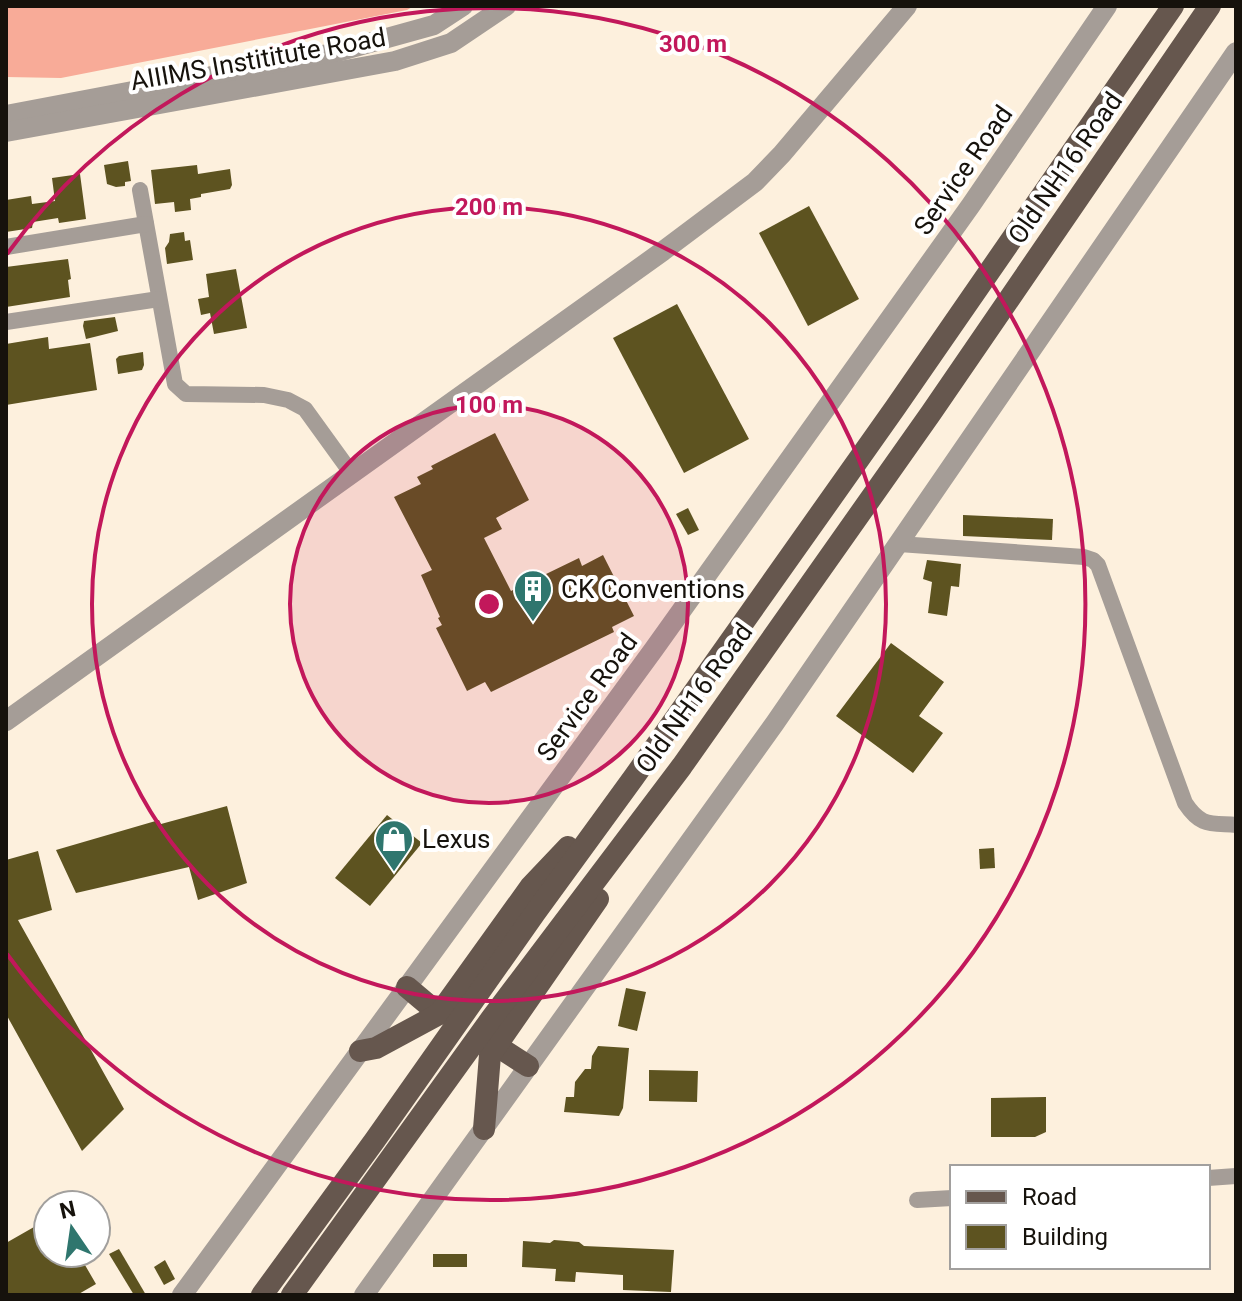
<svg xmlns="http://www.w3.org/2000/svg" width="1242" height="1301" font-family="Roboto,sans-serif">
	<rect width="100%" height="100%" fill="#fdf0dd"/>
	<polygon fill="#f8ab98" points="6,6 414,6 407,10 61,78 6,77"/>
	<g fill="#5d5320">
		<polygon points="128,161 131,181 125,182 125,186 116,187 107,184 104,165"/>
		<polygon points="197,165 198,174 230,169 232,185 230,189 201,194 201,197 190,199 191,210 175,212 174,202 155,204 151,170"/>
		<polygon points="80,174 86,219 59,223 58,218 33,222 32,228 6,232 6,200 31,196 32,204 55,201 52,178"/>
		<polygon points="809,206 859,299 808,326 759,233"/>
		<polygon points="184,232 185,241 190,240 193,260 167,264 165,248 169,242 170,234"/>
		<polygon points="68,259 71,279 68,280 70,297 6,307 6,267"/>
		<polygon points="236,269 247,328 214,334 210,313 201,315 198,299 209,297 206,274"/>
		<polygon points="677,304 749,439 684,473 613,338"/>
		<polygon points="115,317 118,331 86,339 83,326 84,321"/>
		<polygon points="48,337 49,349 90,343 97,390 6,405 6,344"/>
		<polygon points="143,352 144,365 142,370 118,374 116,359 119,356"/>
		<polygon points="495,433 529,500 496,518 502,529 484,538 511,591 579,558 582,566 603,555 634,616 612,627 614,632 491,692 485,682 467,691 436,628 442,625 438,618 440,617 421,575 432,570 394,497 421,484 417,477 433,469 431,466"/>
		<polygon points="688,508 699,530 688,535 676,514"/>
		<polygon points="963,515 1053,519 1052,540 963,536"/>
		<polygon points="927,560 961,564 959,587 951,586 947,616 928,613 932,582 923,579"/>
		<polygon points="891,643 944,682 919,716 943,733 913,773 836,716"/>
		<polygon points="227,806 247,883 198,900 189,867 76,893 56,850 159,820 161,824"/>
		<polygon points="387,815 422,843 370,906 335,878"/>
		<polygon points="994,848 995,868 980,869 979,849"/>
		<polygon points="38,851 52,910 18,920 124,1109 82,1151 6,1014 6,860"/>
		<polygon points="626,988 646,992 637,1031 618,1026"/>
		<polygon points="598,1046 629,1048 623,1108 619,1116 564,1112 566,1097 574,1097 575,1082 585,1069 591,1069 592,1056"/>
		<polygon points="649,1070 698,1071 697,1102 649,1101"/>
		<polygon points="1046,1097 1046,1132 1035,1137 991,1137 991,1098"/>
		<polygon points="48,1219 48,1253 78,1253 96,1284 77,1295 6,1295 6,1243"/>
		<polygon points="554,1240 579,1242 584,1246 674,1250 671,1292 623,1290 623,1275 576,1272 575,1282 555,1281 556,1269 522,1267 523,1241 550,1243"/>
		<polygon points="119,1249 146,1295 134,1295 109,1254"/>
		<rect x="433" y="1254" width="34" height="13"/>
		<polygon points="165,1260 175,1279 164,1285 154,1267"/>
	</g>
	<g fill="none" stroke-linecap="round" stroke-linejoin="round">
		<g stroke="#a59d97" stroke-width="16">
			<polyline points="140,190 175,384 186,394 264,395 288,400 305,409 352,474"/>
			<polyline points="6,247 146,224"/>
			<polyline points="6,322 159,299"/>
			<path d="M899,544L1084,557L1093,560L1098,565L1185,803C1201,827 1210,823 1236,825"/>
			<polyline points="1208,1178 1236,1176"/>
			<polyline points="917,1200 952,1198"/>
		</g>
		<g stroke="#a59d97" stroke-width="20">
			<polyline points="6,115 333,53 434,25 463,6"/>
			<polyline points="6,132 395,61 451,43 506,6"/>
			<polyline points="6,721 663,251 755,182 782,154 907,6"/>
			<polyline points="182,1295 654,649 971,205 1107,6"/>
			<polyline points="364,1295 775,723 1236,52"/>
		</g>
		<g stroke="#66574e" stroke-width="22">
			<polyline points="407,987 439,1014"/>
			<polyline points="497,1046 528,1066"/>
			<polyline points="360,1051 376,1048 439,1014 531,886 568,847"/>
			<polyline points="484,1129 490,1055 598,899"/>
			<polyline points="262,1295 375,1140 535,913 634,777 895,408 1173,6"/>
			<polyline points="292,1295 491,1019 682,766 931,413 1210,6"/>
		</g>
	</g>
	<circle cx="489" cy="604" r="199" fill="#c2185b" fill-opacity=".12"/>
	<g fill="none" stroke="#c2185b" stroke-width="4">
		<circle cx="489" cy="604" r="199"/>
		<circle cx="489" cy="604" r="397"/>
		<path d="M7 254A596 596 0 1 1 7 954"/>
	</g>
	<defs>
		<g id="building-pin" transform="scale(2)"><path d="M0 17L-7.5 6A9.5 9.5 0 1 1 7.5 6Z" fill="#2f766e" stroke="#fff"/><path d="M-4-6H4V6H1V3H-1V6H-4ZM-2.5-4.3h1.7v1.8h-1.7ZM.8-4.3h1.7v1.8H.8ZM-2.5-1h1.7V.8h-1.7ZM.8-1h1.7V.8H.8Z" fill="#fff"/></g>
		<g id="shop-pin" transform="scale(2)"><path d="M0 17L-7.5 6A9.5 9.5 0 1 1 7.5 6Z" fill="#2f766e" stroke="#fff"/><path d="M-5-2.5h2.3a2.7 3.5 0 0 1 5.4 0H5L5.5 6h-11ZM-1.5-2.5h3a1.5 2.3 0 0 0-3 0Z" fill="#fff"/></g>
	</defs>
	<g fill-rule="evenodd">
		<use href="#building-pin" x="533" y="589"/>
		<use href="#shop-pin" x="394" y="839"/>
	</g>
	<g text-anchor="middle" stroke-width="8" stroke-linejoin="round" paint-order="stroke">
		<g font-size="26" fill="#16120c" stroke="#fff">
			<text transform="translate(258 59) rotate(-10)" y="9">AIIIMS Instititute Road</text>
			<text transform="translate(1065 168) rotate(-55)" y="9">Old NH16 Road</text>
			<text transform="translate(963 170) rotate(-55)" y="9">Service Road</text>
			<text transform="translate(587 697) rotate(-54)" y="9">Service Road</text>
			<text transform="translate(694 698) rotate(-54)" y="9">Old NH16 Road</text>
		</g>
		<g font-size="26" fill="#16120c" stroke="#fff" text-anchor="start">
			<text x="561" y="598">CK Conventions</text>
			<text x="422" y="848">Lexus</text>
		</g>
	</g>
	<circle cx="489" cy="604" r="12" fill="#c2185b" stroke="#fff" stroke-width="4"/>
	<g font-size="24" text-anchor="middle" font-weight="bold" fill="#c2185b" stroke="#fff" stroke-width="8" stroke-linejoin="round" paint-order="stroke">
		<text x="693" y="52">300 m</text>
		<text x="489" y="215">200 m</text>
		<text x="489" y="413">100 m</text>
	</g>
	<rect width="1242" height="1301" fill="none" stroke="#16120c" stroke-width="16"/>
	<rect x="950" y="1165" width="260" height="104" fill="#ffffff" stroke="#a2a09e" stroke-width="2"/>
	<rect x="966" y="1191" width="40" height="12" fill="#66574e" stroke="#a2a09e" stroke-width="2"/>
	<text x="1022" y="1205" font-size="24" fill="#16120c">Road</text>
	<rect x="966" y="1225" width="40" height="24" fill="#5d5320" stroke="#a2a09e" stroke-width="2"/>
	<text x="1022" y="1245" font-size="24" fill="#16120c">Building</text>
	<g transform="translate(72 1229) rotate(347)"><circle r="38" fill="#ffffff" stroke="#a2a09e" stroke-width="2"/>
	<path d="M0-6L14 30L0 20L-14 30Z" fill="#2f766e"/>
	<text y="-12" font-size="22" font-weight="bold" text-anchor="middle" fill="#16120c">N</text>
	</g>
</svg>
